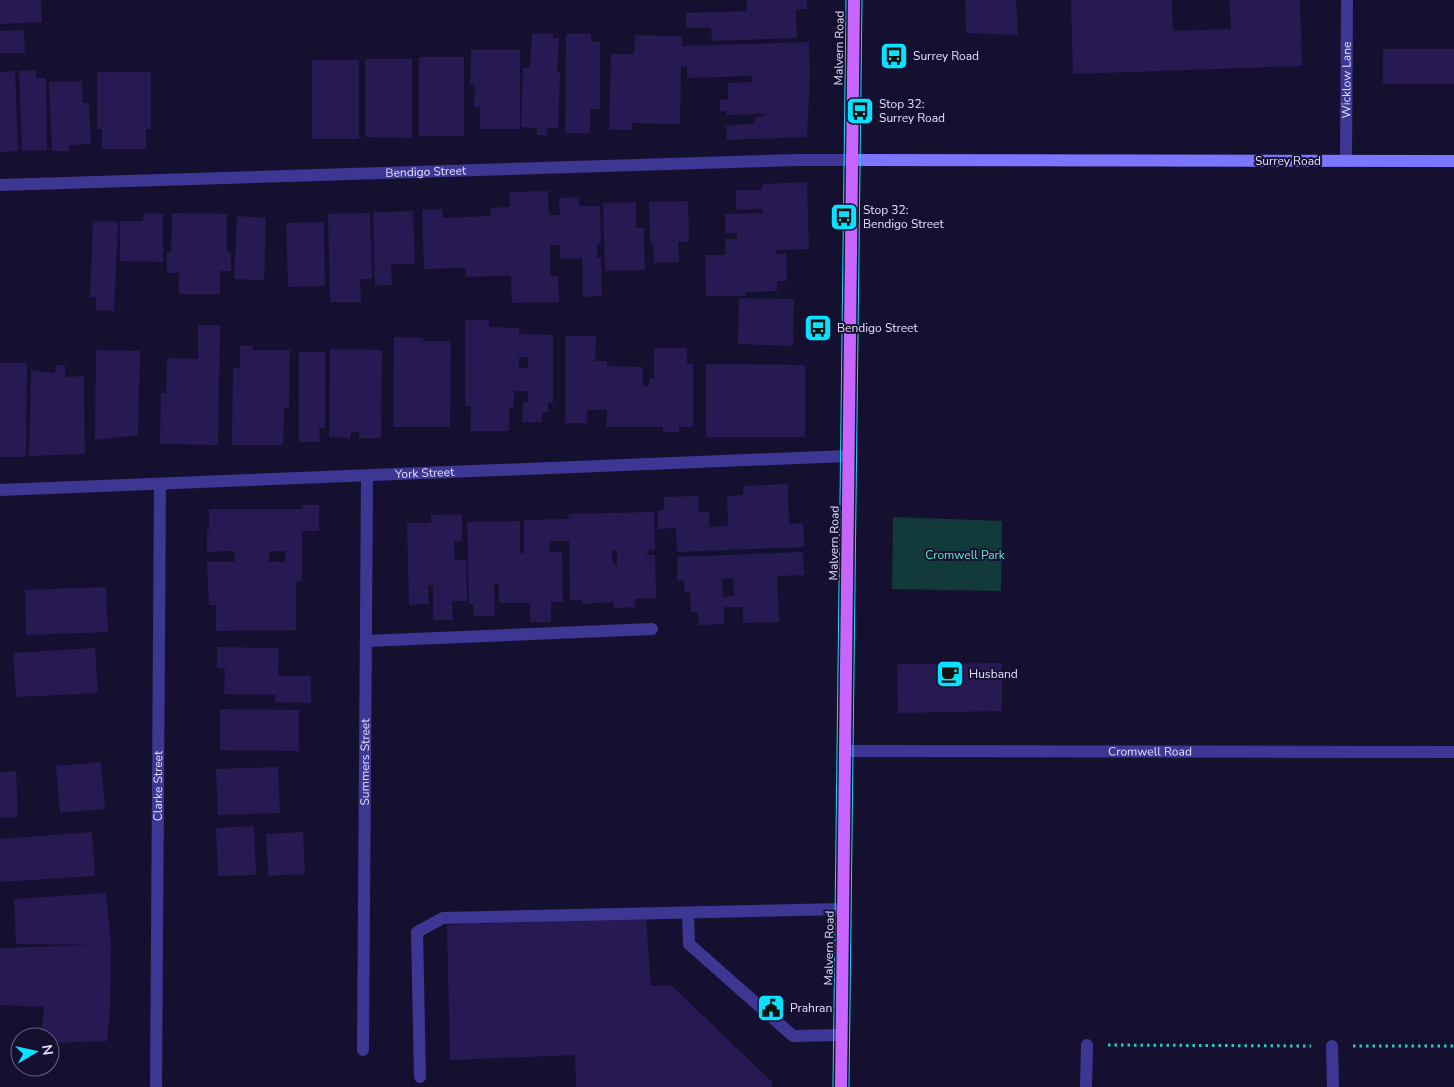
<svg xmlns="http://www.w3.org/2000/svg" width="1454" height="1087" font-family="'Nunito Sans',sans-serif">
	<rect width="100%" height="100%" fill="#161030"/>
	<polygon fill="#123a3a" points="893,517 1002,521 1001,591 892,589"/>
	<g fill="#271a52" fill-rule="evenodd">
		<polygon points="5,0 41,0 42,22 0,24 0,1"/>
		<polygon points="747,0 807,0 807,9 796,9 797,38 712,41 711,28 686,28 686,13 747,11"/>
		<polygon points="965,0 1016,0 1018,35 966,33"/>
		<polygon points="1071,0 1172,0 1173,31 1231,29 1229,0 1300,0 1302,66 1073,74"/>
		<polygon points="24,30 25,53 0,53 0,31"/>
		<polygon points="532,33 553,34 553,38 559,38 557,72 560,73 558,128 547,128 547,135 537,135 537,128 521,127 523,68 530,68"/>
		<polygon points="566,34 591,34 591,42 600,42 600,109 590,109 590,133 565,133"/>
		<polygon points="635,35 682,36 682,46 809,42 810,74 807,137 727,140 726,126 755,123 755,117 766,116 766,114 727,115 726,111 720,111 720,100 728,99 728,83 752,82 751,76 687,78 687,66 681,67 680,124 632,123 632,130 609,130 611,54 634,54"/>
		<rect x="1383" y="49" width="71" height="35"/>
		<polygon points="471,50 520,50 520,129 480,129 480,107 474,107 475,85 470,85"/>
		<rect x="419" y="57" width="45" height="79"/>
		<polygon points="365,59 412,59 412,138 365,137"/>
		<rect x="312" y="60" width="47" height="79"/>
		<polygon points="36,70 36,78 46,78 47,150 22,151 19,71"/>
		<polygon points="15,71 18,151 0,152 0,72"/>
		<polygon points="97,72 151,72 151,129 146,129 146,149 102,149 102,129 97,129"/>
		<polygon points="82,81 83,103 89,103 91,144 69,145 69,151 52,151 49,82"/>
		<polygon points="807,182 809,249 775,250 776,254 786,253 787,281 777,281 777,291 746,292 745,296 706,296 705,255 725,255 725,239 737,239 737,233 725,234 725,214 763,213 762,209 736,210 736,190 762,190 762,184"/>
		<polygon points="548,191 549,215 560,215 559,198 579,197 579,206 600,206 601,244 597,244 597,258 601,257 602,296 583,297 582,258 560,259 560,245 550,245 550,276 558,276 559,302 512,303 511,276 466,277 465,268 424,269 422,210 442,209 443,218 491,216 490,208 510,207 509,192"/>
		<polygon points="688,201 689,242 678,242 679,262 654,263 653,243 650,243 649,202"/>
		<polygon points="636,202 636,228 644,228 645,270 605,271 603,203"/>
		<polygon points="413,211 415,264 391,264 392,285 375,286 373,212"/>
		<polygon points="144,213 163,214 163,262 120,261 120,221 143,221"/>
		<polygon points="172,213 227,214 227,251 231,252 231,271 220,271 220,294 179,294 179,273 167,273 167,252 171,252"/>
		<polygon points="370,213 372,279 360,279 361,302 330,302 328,214"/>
		<polygon points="237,216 266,218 264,280 234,279"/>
		<polygon points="93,221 118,222 114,311 96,310 96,297 90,297"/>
		<polygon points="324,222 325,286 288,287 286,223"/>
		<polygon points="739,298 794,299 793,346 738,344"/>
		<path d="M465,320H489V327L519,328V334L553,335V403H548V412H542V422H522L523,402H528V391H514V407H509V431H470L471,407L465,406ZM519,357H528V368H519Z"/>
		<polygon points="198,325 220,325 218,445 160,444 161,393 166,393 167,358 198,359"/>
		<polygon points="565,336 596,336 595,361 607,361 607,366 643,367 643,386 649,386 649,378 654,378 654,348 687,348 687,364 693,364 693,427 679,427 679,432 663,432 663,427 606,427 607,410 587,410 587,423 565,423"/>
		<polygon points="394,337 423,338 423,341 451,341 450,427 393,427"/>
		<polygon points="240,346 253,346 253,350 290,350 289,408 284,408 283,445 232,445 233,368 240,368"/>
		<polygon points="330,349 382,350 381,438 359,438 359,432 351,432 350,438 329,437"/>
		<polygon points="96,350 140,351 138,435 95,440"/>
		<polygon points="299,352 325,352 325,428 319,428 320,442 299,442"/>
		<polygon points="0,363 27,363 26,457 0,457"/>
		<polygon points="706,364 805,365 805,437 706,437"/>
		<polygon points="56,365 65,365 65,377 84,376 85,454 29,456 31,370 55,373"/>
		<polygon points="788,484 789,524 803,523 804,547 677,552 676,528 658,529 658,510 664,510 664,497 698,496 699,512 709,512 709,527 728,526 727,496 743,495 743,486"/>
		<path d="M302,505H319V531H302V581H296V630L216,631V605H209L207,562H234L235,557L234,551L207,552V531H209V509H302ZM269,551H285V562H269Z"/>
		<path d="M654,512L655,549L647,550V555H655L656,598L635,599V607L614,608L613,602L582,604V600H570L569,541H549L550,552H562L563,602H551V622H530V603H499V583H494L495,616H474L473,604H469L467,522L520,521V553H524V520L569,519L568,514ZM612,550H617V565H613Z"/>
		<polygon points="462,514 462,541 454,541 455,560 466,560 467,601 452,601 453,620 433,620 433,585 428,585 429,604 409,605 407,523 431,523 431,515"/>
		<path d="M803,552L804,575L777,576L779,622L743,623V607H724V624L699,625L698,612H691L690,592H685L684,580L677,581V557ZM733,578L734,596L723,597L722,579Z"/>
		<polygon points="106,587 108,632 26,635 25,590"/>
		<polygon points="217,647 279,648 278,676 311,676 311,703 275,702 276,695 224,694 225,669 217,668"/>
		<polygon points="95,648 98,693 16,697 13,653"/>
		<polygon points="1002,663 1002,711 898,713 897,664"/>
		<polygon points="220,709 299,710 299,751 220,750"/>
		<polygon points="101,762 105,809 60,813 56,766"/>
		<polygon points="278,767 280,813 218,815 216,769"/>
		<polygon points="16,771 18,817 0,818 0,772"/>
		<polygon points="254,826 256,875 218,876 216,828"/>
		<polygon points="92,832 95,876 0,882 0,839"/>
		<polygon points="303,832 305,874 268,876 266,834"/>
		<polygon points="106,893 111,945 110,1009 107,1041 50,1043 50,1037 30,1037 29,1030 42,1031 44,1007 0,1005 0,948 94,945 16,944 14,899"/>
		<polygon points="646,918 651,986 671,985 772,1082 772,1087 576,1087 575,1055 450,1060 447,925"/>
	</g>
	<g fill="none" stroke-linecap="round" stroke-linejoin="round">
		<g stroke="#25ccc6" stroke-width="3" stroke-dasharray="2.5 4" stroke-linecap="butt">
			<polyline points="1108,1045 1311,1046"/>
			<polyline points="1353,1046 1454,1046"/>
		</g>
		<g stroke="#3d3793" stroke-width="12">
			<polyline points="366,641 652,629"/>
			<polyline points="688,913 689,944 793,1036 841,1035"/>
			<polyline points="420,1077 417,932 443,918 843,909"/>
		</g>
		<g stroke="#3d3793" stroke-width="12">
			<path id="s1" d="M1346,161L1347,0"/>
			<path id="s2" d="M0,185L797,160H852"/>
			<path id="s3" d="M0,490L848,456"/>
			<path id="s4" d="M845,751L1454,752"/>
			<polyline points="1332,1046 1333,1087"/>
			<path id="s5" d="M363,1050L367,476"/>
			<path id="s6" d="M156,1087L160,484"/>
			<polyline points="1086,1087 1087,1045"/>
		</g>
		<polyline stroke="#7c75ff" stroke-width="12" points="852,160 1454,161"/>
		<polyline stroke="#c965ff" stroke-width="12" points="841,1087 854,0"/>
		<g stroke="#0ae0ff" stroke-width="1">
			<polyline points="833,1087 846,0"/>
			<polyline points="849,1087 862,0"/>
		</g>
	</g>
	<defs>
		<g id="bus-square" transform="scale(1.4375)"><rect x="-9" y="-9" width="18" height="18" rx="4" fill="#0ae0ff" stroke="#161030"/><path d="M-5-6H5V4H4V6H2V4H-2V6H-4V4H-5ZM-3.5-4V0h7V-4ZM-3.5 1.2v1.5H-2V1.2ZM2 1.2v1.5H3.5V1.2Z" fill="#111"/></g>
		<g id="cafe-square" transform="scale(1.4375)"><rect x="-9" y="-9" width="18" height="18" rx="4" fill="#0ae0ff" stroke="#161030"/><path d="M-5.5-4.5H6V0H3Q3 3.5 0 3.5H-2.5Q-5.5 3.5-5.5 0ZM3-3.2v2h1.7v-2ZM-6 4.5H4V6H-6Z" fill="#111"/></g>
		<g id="civic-square" transform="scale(1.4375)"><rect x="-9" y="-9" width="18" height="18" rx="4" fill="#0ae0ff" stroke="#161030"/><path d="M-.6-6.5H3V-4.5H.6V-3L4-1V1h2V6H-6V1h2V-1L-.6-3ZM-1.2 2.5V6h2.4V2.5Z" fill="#111"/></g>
	</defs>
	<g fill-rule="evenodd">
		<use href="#bus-square" x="894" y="56"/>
		<use href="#bus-square" x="860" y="111"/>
		<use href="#bus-square" x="844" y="217"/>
		<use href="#bus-square" x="818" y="328"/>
		<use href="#cafe-square" x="950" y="674"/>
		<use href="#civic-square" x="771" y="1008"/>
	</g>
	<g text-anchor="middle" stroke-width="4" stroke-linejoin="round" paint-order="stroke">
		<g font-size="12" fill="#e3deff" stroke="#161030">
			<text transform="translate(839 48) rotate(-89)" y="4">Malvern Road</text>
			<text dy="4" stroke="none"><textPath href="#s1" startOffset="81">Wicklow Lane</textPath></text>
			<text x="1288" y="165">Surrey Road</text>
			<text dy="4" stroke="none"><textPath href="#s2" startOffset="426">Bendigo Street</textPath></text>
			<text dy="4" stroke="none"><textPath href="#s3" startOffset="425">York Street</textPath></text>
			<text transform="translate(834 543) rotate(-89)" y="4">Malvern Road</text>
			<text dy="4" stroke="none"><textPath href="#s4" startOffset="305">Cromwell Road</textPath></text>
			<text dy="4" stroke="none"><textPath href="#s5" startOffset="288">Summers Street</textPath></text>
			<text dy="4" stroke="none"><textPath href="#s6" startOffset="301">Clarke Street</textPath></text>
			<text transform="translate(829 948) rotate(-89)" y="4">Malvern Road</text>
		</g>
		<g font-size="12" fill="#e3deff" stroke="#161030" text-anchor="start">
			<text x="913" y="60">Surrey Road</text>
			<text x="879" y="108">Stop 32:<tspan x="879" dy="14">Surrey Road</tspan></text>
			<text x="863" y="214">Stop 32:<tspan x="863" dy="14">Bendigo Street</tspan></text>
			<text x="837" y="332">Bendigo Street</text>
			<text x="969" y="678">Husband</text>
			<text x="790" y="1012">Prahran</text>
		</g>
		<g font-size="12" fill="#5eeccc" stroke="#161030">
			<text x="965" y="559">Cromwell Park</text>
		</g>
	</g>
	<g transform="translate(35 1052) rotate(81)"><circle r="24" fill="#161030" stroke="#686283"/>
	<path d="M0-4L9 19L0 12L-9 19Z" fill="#0ae0ff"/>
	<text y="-8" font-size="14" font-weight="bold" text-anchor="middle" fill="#e3deff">N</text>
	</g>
</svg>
